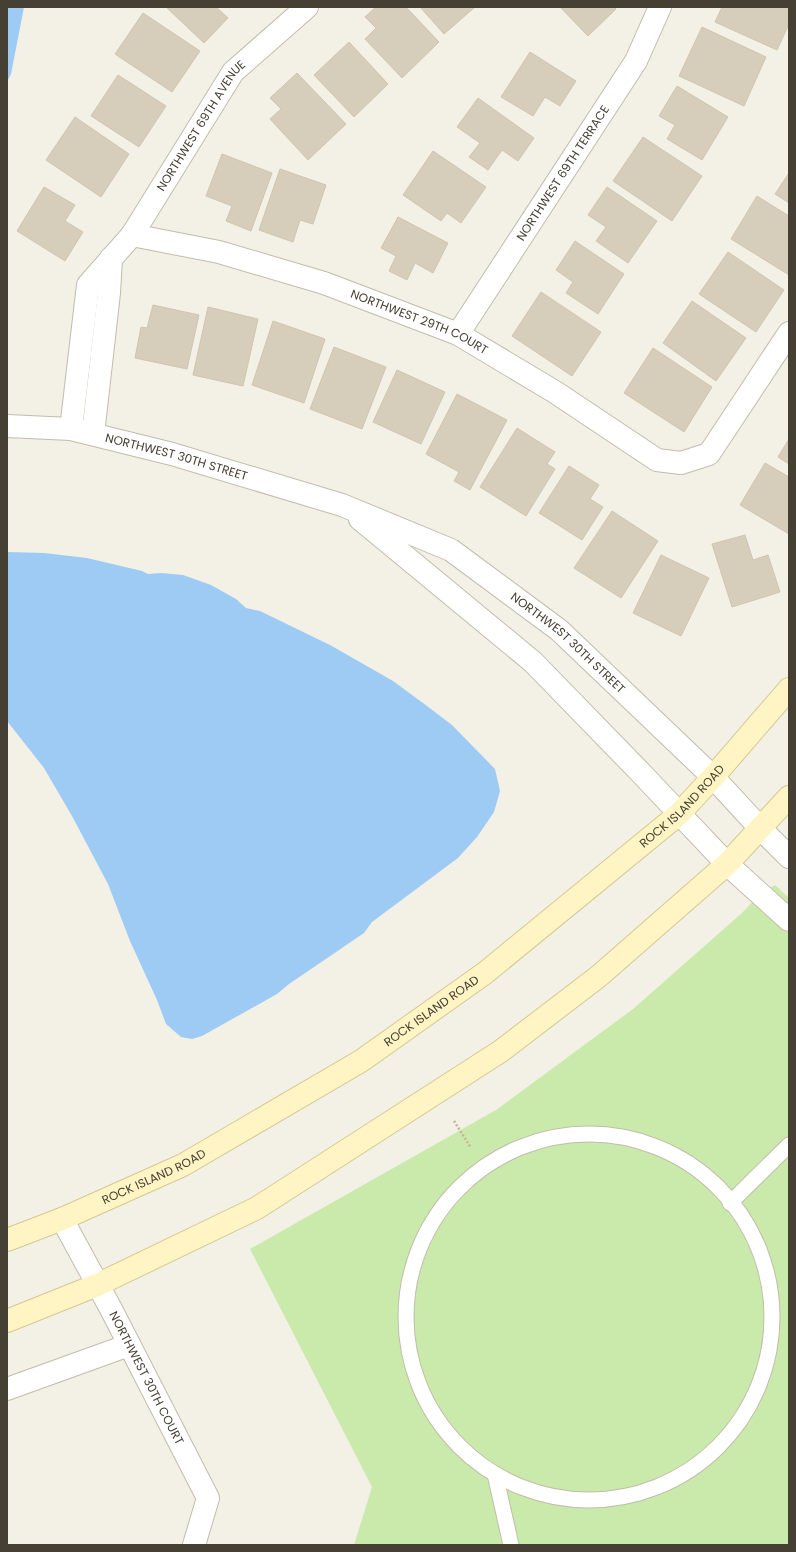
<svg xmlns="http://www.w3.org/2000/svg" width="796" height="1552" font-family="Poppins,sans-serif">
	<rect width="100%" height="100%" fill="#f3f0e5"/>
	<polygon fill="#caeaac" points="775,885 789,898 789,1545 354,1545 372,1487 250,1249 496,1110 633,1009 742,913 761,893"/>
	<g fill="#9ecbf4">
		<polygon points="7,7 24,7 11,74 7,82"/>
		<polygon points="7,552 44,553 87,558 142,571 148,574 161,573 183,575 211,585 236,599 246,608 260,611 330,645 393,681 427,706 452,725 495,769 500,791 494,812 477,837 458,858 372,922 364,933 289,984 277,994 202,1036 192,1039 181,1037 166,1024 157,1000 130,941 108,884 72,816 44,768 7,721"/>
	</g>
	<g fill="#d6cdba" stroke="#d1c5ad">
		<polygon points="166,7 216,7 228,18 204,43"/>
		<polygon points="376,7 406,7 439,42 402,78 365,39 376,28 365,17"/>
		<polygon points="420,7 475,7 444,34"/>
		<polygon points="560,7 613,7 616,9 588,36"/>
		<polygon points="722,7 789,7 789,24 777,50 715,22"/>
		<polygon points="143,13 200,51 172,92 115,54"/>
		<polygon points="702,27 766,57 744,106 679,76"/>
		<polygon points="349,42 388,84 354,117 314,75"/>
		<polygon points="530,52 576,81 560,106 545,97 533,116 501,97"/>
		<polygon points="297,73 346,124 308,160 270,119 281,109 270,98"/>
		<polygon points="118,75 166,106 139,147 91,116"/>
		<polygon points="677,86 728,117 702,160 667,139 675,125 659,116"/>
		<polygon points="478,98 534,138 518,161 502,150 488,170 469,157 480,143 457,127"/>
		<polygon points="75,117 129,154 101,197 46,160"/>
		<polygon points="643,137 702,176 672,221 613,181"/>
		<polygon points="433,151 486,187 461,223 447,213 441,221 403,195"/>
		<polygon points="222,154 272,173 251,231 226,221 232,206 206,196"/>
		<polygon points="280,169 326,185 313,224 300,220 293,242 259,230"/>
		<polygon points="789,173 789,203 775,194"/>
		<polygon points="44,187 75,205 65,221 83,232 65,261 17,231"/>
		<polygon points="607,187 657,221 628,263 596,241 606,227 588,215"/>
		<polygon points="757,196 789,216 789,275 731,239"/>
		<polygon points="398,217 448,243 433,273 415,263 407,280 389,271 396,256 381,248"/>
		<polygon points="575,241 624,274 598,314 566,293 573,282 556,270"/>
		<polygon points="728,252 784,290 756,332 699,294"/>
		<polygon points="541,292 601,332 572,376 512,336"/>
		<polygon points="692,301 746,338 716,381 663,343"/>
		<polygon points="153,305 199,315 187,369 135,358 141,327 147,328"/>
		<polygon points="208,307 258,319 243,386 193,375"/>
		<polygon points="273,321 325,339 304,403 252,385"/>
		<polygon points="334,347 386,367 362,429 310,409"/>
		<polygon points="653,348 712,387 684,432 624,393"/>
		<polygon points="397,370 445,392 421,444 373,422"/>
		<polygon points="457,394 507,420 470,490 454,481 459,472 426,454"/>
		<polygon points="517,428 555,452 547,464 555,469 526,516 480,487"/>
		<polygon points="789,439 789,464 778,457"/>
		<polygon points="765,463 789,477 789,534 740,505"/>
		<polygon points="569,466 599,485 590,499 603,507 582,540 539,513"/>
		<polygon points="612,511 658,541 621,598 574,568"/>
		<polygon points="745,535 753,560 768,555 780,592 732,607 712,544"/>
		<polygon points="661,555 709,578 681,636 633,613"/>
	</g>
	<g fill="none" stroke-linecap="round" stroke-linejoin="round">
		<g stroke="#c2bcaa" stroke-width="17">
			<g id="service">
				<circle cx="589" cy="1317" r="183"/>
				<polyline points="730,1203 789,1145"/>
				<polyline points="495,1474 511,1545"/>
			</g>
		</g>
		<g stroke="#c2bcaa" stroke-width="24">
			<g id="minor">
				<path id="s1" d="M132,235L219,252L324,283L458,334L555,392L657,460L681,463L709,454L789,333"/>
				<path id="s2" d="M458,334L636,61L660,7"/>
				<path id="s3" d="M7,426L71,429L172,454L342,505L451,550L559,630L713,777L760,828L789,857"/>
				<path id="s4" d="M71,429L88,285L132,235L233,72L307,7"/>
				<polyline points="93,434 109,293 111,258"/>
				<polyline points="360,519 533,662 641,773 727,864 789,920"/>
				<path id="s5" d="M62,1219L111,1309L208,1498L194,1545"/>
				<polyline points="7,1389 129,1345"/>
			</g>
		</g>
		<g stroke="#d6c892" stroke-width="24">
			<g id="secondary">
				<path id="s6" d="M7,1240L62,1219L183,1165L361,1061L485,973L679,814L713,777L789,689"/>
				<polyline points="7,1321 97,1285 257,1208 501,1051 599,976 727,864 789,797"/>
			</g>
		</g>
		<polyline stroke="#c2b698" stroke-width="2.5" stroke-dasharray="2 2" stroke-linecap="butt" points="454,1121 471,1148"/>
		<use href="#service" stroke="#fff" stroke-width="15"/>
		<use href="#minor" stroke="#fff" stroke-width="22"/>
		<use href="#secondary" stroke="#fff5c4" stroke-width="22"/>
	</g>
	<g text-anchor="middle" stroke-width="4" stroke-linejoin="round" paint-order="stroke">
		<g font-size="12" fill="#464034" stroke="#fff">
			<text dy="4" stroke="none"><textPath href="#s4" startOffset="341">NORTHWEST 69TH AVENUE</textPath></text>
			<text dy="4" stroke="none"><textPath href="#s2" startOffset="192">NORTHWEST 69TH TERRACE</textPath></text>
			<text dy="4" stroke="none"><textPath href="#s1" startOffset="301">NORTHWEST 29TH COURT</textPath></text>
			<text dy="4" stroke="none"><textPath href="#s3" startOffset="173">NORTHWEST 30TH STREET</textPath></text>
			<text dy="4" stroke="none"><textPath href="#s3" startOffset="613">NORTHWEST 30TH STREET</textPath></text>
			<text dy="4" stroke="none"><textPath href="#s6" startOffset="808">ROCK ISLAND ROAD</textPath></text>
			<text dy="4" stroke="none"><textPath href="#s6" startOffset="484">ROCK ISLAND ROAD</textPath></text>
			<text dy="4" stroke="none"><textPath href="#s6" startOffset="160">ROCK ISLAND ROAD</textPath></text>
			<text dy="4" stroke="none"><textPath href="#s5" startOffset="180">NORTHWEST 30TH COURT</textPath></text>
		</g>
	</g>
	<rect width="796" height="1552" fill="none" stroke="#464034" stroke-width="16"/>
</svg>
